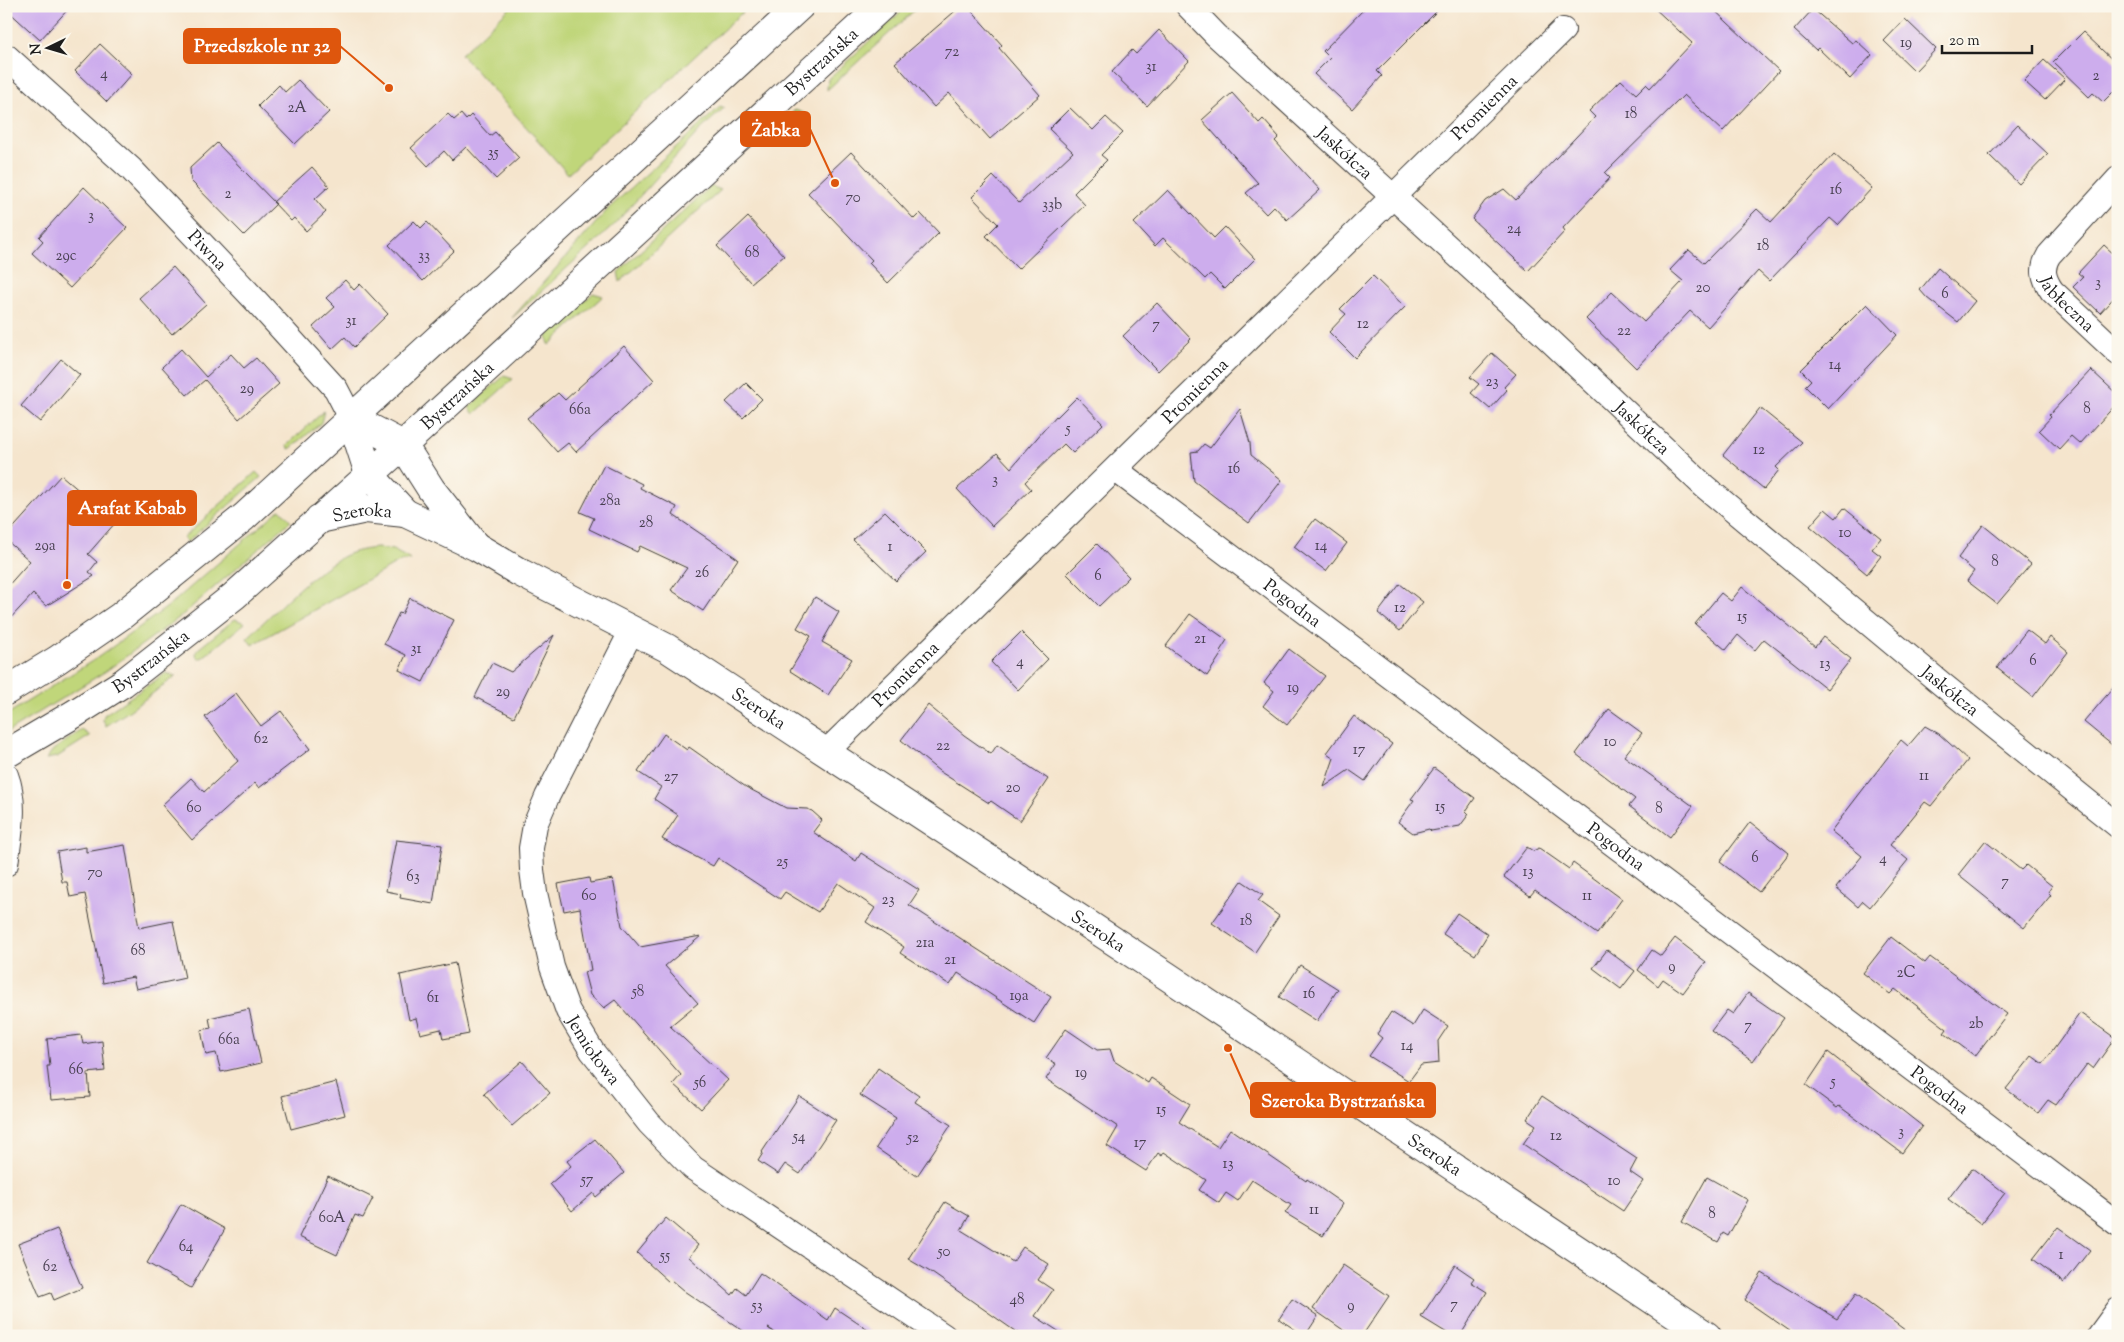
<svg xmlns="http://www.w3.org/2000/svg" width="2124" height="1342" font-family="'Sorts Mill Goudy',serif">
	<rect width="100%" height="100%" fill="#fbf7ec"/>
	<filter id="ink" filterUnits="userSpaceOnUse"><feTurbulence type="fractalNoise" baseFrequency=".02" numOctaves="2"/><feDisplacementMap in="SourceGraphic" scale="10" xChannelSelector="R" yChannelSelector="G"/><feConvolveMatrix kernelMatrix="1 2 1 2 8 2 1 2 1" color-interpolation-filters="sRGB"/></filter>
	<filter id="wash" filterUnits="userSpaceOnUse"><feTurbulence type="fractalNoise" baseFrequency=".0096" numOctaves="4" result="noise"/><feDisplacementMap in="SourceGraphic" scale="20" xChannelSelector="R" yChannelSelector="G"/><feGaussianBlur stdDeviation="1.12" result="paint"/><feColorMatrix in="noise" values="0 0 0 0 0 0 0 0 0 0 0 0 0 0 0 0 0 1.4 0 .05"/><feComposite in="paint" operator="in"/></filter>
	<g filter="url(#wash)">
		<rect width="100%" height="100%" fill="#f5e5cd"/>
		<g fill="#c0d67a" stroke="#6e794b">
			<polygon points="512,6 749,6 568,174 461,54"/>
			<polygon points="907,6 919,6 827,90 828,79"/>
			<polygon points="721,106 724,108 698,132 613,226 512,318 609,208"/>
			<polygon points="795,110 804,113 772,143 769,133"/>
			<polygon points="711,186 721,190 620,282 618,272"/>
			<polygon points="593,293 603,296 549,345 547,336"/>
			<polygon points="504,376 513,379 474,414 469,407"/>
			<polygon points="324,411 321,423 290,449 287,447 287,445"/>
			<polygon points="256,472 261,477 187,542 183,538"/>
			<polygon points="280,509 291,521 180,617 106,671 6,733 6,715 97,658 170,605"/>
			<path d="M377,548L393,550L411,560L401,561L252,645L247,638C276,611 309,574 344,556C354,551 366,549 377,548Z"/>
			<polygon points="235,619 245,623 202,658 198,658 196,655 197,650"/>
			<polygon points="166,673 176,676 129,711 106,726 103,720 104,715"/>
			<polygon points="82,730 90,736 57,757 46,759 53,750"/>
		</g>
		<g id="blocks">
			<g fill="#cdaded">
				<polygon points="6,6 71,6 40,40 6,9"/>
				<polygon points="961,6 967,6 1002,45 999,48 1040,95 990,139 949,93 934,107 895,63"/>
				<polygon points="1367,6 1442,6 1377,71 1382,76 1352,109 1314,74 1330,58 1323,51"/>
				<polygon points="1652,6 1710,6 1779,71 1723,131 1684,95 1605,173 1610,178 1563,228 1565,231 1528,271 1472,219 1485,201 1504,189 1516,200 1595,117 1589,111 1621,80 1636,94 1646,84 1650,88 1692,43"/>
				<polygon points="1813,9 1852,43 1856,40 1872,55 1850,79 1818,48 1816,50 1794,30"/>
				<polygon points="1905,19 1936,49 1915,71 1884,41"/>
				<polygon points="1159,30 1189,61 1147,106 1112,72 1132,50 1136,54"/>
				<polygon points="2083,32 2118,65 2118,87 2103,102 2093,93 2089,97 2053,62"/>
				<polygon points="100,44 132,74 107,102 75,71"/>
				<polygon points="2044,60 2065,79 2045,100 2024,81"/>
				<polygon points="298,80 329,112 295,144 258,106 279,85 285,92"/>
				<polygon points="1232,93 1259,123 1263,119 1279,137 1275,141 1320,190 1287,220 1274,206 1266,214 1246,193 1258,183 1202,120"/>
				<polygon points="1070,108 1093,130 1106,117 1123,133 1101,155 1107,160 1074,193 1085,205 1018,269 986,236 998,224 972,197 993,176 1019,203 1073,152 1049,129"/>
				<polygon points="448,114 454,120 461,114 466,120 471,115 490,136 495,132 519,158 496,179 466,147 452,160 444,151 428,166 411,148"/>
				<polygon points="2017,125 2048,154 2019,184 1989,155"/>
				<polygon points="217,143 276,204 244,235 191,181 190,168"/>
				<polygon points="851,152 914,219 920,213 939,233 888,283 869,263 872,260 808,193"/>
				<polygon points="1834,154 1872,188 1838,225 1830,218 1769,281 1758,271 1708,327 1690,311 1636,368 1586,319 1612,292 1644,322 1683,281 1670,270 1689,250 1704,263 1757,209 1771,222"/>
				<polygon points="312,167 329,186 315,199 326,212 306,231 294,218 291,221 273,202"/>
				<polygon points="84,187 127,228 70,288 32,253 43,241 39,237"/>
				<polygon points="1168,190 1214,238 1225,227 1255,259 1225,289 1210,274 1205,279 1163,238 1155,246 1134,223"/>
				<polygon points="748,217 784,256 751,283 717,246"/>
				<polygon points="414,221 421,228 427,222 454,251 423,281 389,245"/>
				<polygon points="2104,245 2118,258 2118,293 2100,313 2073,287 2083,277 2078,273"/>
				<polygon points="173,267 206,304 172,334 139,298"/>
				<polygon points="1938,268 1975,301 1958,322 1927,298 1920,290"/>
				<polygon points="1373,276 1405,307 1355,358 1329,332 1346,314 1340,309"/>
				<polygon points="345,280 354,290 360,284 388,314 354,347 345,337 332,349 313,327 335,307 326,298"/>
				<polygon points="1157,303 1191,339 1158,371 1123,336"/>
				<polygon points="1867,304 1897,335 1828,409 1805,386 1811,380 1801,370"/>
				<polygon points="624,346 654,380 576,452 568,443 557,452 527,418 558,393 565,400"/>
				<polygon points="181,349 206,377 231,354 244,368 256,358 279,384 239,419 205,380 187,395 162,367"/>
				<polygon points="1492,353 1516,374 1504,387 1507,390 1490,409 1471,393 1479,384 1470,377"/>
				<polygon points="61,359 80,375 40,422 21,406"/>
				<polygon points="2091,370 2118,395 2118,402 2080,444 2071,436 2059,449 2039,430 2051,417 2049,415"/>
				<polygon points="746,383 762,399 743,418 726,402"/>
				<polygon points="1077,397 1103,424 1073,453 1064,444 1025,482 1031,489 992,526 957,489 997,453 1011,468 1056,416 1057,417"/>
				<polygon points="1760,408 1802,442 1776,467 1779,470 1764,489 1723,455"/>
				<polygon points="1240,409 1250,443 1251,455 1282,480 1249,523 1194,481 1191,452 1198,451 1204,444 1210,448"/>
				<polygon points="604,465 642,484 640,488 677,507 673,515 738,559 703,611 671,590 687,568 640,546 637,552 589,529 594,518 580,512"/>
				<polygon points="61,475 116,522 88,554 97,562 89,572 94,576 46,606 33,594 6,623 6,588 30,561 6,540 6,536"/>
				<polygon points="1844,508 1881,538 1872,549 1881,556 1867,574 1810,526 1825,509 1836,518"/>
				<polygon points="885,511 926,552 896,581 853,540"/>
				<polygon points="1315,519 1347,543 1326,571 1294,547"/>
				<polygon points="1983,525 2031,564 1997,604 1967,581 1974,571 1958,558"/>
				<polygon points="1097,544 1129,577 1099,606 1067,574"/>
				<polygon points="1400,584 1423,602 1400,631 1378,613"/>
				<polygon points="1742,587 1815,647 1823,637 1851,659 1827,689 1764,639 1755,650 1738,635 1726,650 1695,624 1721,593 1731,601"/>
				<polygon points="815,597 839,612 822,642 852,659 828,695 790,671 811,636 797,628"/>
				<polygon points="410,598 454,620 423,682 399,670 406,655 384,644 399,613 402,614"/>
				<polygon points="1190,614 1227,640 1220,651 1222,653 1207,676 1166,646"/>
				<polygon points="2027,630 2045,644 2050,637 2068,652 2033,697 1997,668"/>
				<polygon points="1021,632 1048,659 1018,690 991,662"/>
				<polygon points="554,635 514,717 475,697 492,663 511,672"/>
				<polygon points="1289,649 1325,676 1287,725 1263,706 1274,691 1264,683"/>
				<polygon points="2118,682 2118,750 2084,722"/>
				<polygon points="236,693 261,726 281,711 310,749 259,788 255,783 192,840 162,805 191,778 204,792 238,761 205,717"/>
				<polygon points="928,705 964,735 991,754 997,745 1048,779 1020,821 991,801 989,803 939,771 901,740"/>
				<polygon points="1609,709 1642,733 1624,756 1693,806 1670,837 1629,806 1635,799 1576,754"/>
				<polygon points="1354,716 1392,744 1365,781 1349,770 1324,787 1334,758 1327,753"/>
				<polygon points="1925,726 1939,734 1968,760 1931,806 1925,802 1890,845 1908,860 1870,907 1863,901 1858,907 1836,888 1862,856 1831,831 1901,740 1908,746"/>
				<polygon points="664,734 687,750 689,747 746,787 786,808 807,809 812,811 822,820 813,832 856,861 861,853 919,890 909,905 1051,997 1034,1023 958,973 950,985 900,953 904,947 866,922 875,908 838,883 818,912 785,892 780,899 718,858 713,866 662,839 678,815 654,799 661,787 638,772"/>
				<polygon points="1434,768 1475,798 1466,811 1469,814 1460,826 1431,831 1429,829 1413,833 1398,822 1414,800 1411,799"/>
				<polygon points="1750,822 1789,853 1759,892 1720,862"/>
				<polygon points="396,840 442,845 433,904 400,898 401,894 386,891"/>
				<polygon points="1985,841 2021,870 2026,865 2052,886 2048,892 2051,895 2024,928 1958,875"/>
				<polygon points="125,845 139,928 173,921 185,978 136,989 133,977 103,983 85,894 70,897 67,882 62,882 57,852 86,847 86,852"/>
				<polygon points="1527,847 1533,851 1539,848 1569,869 1573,863 1622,899 1597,934 1535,890 1530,896 1504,877"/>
				<polygon points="589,878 590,883 613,879 622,926 640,947 701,936 665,966 698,1003 670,1026 728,1080 701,1109 673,1084 681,1075 615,1000 604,1008 590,995 584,972 591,970 580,908 564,911 558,884"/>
				<polygon points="1242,881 1263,895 1258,901 1279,916 1255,952 1212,923"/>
				<polygon points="1457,913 1488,934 1475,955 1443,934"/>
				<polygon points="1891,937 1925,963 1930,957 2007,1014 1975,1056 1944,1033 1947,1029 1895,989 1890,994 1863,973"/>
				<polygon points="1675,938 1706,962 1683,993 1663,979 1658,986 1638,970 1652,950 1661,956"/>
				<polygon points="1607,950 1635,971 1621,989 1593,968"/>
				<polygon points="455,963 469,1034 443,1039 441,1029 420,1034 416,1018 409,1020 400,975"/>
				<polygon points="1300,965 1338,989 1317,1021 1279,997"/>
				<polygon points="1748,993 1784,1018 1753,1061 1711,1031 1727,1010 1733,1014"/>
				<polygon points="249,1009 261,1063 221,1072 216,1053 206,1055 201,1030 211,1028 209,1018"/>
				<polygon points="1423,1010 1448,1026 1438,1041 1439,1063 1421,1065 1409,1081 1369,1056 1382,1038 1377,1034 1391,1012 1413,1026"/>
				<polygon points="2080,1013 2115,1038 2093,1069 2087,1064 2056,1105 2048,1100 2038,1113 2006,1089 2032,1056 2043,1064"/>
				<polygon points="1066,1029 1097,1050 1110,1049 1114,1061 1148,1083 1151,1078 1190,1104 1179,1122 1218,1147 1230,1129 1306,1181 1307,1179 1343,1204 1323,1236 1285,1213 1291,1205 1252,1180 1238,1201 1226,1193 1219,1203 1199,1190 1206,1180 1164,1152 1162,1156 1158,1153 1146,1171 1107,1146 1118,1127 1046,1079 1056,1064 1046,1058"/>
				<polygon points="81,1035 83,1044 102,1041 105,1071 88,1073 90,1097 51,1100 47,1066 50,1066 47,1039"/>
				<polygon points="1828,1052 1922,1126 1902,1153 1839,1106 1837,1108 1806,1085"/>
				<polygon points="522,1061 550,1093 512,1126 484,1094"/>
				<polygon points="878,1068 919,1096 915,1102 951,1125 917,1176 876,1148 896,1118 860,1095"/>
				<polygon points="336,1082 345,1115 291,1129 282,1096"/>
				<polygon points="799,1096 836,1120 800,1174 785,1164 778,1174 758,1161 763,1153 762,1152"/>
				<polygon points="1542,1096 1637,1159 1630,1172 1643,1181 1623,1211 1523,1144 1536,1125 1527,1119"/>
				<polygon points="595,1139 624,1173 596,1197 593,1193 572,1211 550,1184 571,1166 567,1161"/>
				<polygon points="1972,1168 2005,1193 1981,1224 1948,1199"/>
				<polygon points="328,1176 373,1198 363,1218 355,1215 337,1255 299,1237"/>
				<polygon points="1707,1177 1748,1200 1728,1236 1723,1233 1718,1242 1682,1222"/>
				<polygon points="945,1202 969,1216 961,1230 1013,1262 1023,1247 1049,1264 1038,1280 1053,1290 1035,1316 1066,1336 1022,1336 932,1273 908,1259"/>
				<polygon points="181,1204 225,1229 191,1288 147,1263"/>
				<polygon points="666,1218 698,1245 689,1257 732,1295 737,1288 746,1295 760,1273 828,1320 835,1308 877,1336 780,1336 768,1328 774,1332 771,1336 751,1336 684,1291 671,1280 669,1282 637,1253"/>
				<polygon points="2058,1227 2090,1250 2064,1283 2033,1259"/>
				<polygon points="57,1229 82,1288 54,1300 51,1293 40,1297 18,1244"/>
				<polygon points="1343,1265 1389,1296 1362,1336 1352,1336 1313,1309"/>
				<polygon points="1455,1265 1474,1278 1471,1282 1487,1292 1460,1336 1452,1336 1421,1317"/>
				<polygon points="1762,1273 1837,1319 1856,1294 1913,1336 1797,1336 1745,1300"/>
				<polygon points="1292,1299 1318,1316 1305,1336 1279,1319"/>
			</g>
		</g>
	</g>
	<g filter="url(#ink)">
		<use href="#blocks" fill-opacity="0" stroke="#3d3a37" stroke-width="1"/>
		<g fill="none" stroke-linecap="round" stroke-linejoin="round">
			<g stroke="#3d3a37" stroke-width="26">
				<g id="street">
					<path id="s1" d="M1188,6L1216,35L1540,331L1704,486L1943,685L2118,826"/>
					<path id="s2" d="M6,56L131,169L257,302L336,389L351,418"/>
					<path id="s3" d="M2118,179L2049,255C2041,268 2043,278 2052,291L2118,353"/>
					<path id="s4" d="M1116,470L2118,1224"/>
					<path id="s5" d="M632,630L547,797L535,825L531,848L532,870L535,893L552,967L568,1011L592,1051L649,1123L693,1168L944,1336"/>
					<path id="s6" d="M827,751L1563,30"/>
					<path d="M6,775C17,804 10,834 6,864"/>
					<polyline points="2099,1336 2118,1310"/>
				</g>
			</g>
			<g stroke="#3d3a37" stroke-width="30">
				<g id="secondary">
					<polyline points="351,418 403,445 431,489 474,544"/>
					<polyline points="351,418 369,474 405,513"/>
					<path id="s7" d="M319,519L366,509L405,513L477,547L519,572L667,648L1167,976L1707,1336"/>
					<polyline points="6,691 57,660 121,616 244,517 800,6"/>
					<path id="s8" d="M6,754L74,714L123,683L234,596L403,445L882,6"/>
				</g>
			</g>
			<use href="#street" stroke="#fff" stroke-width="24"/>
			<use href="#secondary" stroke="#fff" stroke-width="28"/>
		</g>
	</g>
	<g text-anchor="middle" stroke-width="4" stroke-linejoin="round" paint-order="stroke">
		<g font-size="15" fill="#484050">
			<text x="1906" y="47">19</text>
			<text x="952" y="56">72</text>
			<text x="1151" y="71">31</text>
			<text x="104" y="78">4</text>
			<text x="2096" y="80">2</text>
			<text x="297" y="112">2A</text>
			<text x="1631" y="118">18</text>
			<text x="493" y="157">35</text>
			<text x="1836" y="194">16</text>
			<text x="228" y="198">2</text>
			<text x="853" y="202">70</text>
			<text x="1052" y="209">33b</text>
			<text x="91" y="220">3</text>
			<text x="1514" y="233">24</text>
			<text x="1763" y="250">18</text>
			<text x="752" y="257">68</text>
			<text x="66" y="260">29c</text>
			<text x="424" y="260">33</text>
			<text x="2098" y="287">3</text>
			<text x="1703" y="292">20</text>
			<text x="1945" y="298">6</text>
			<text x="351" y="325">31</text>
			<text x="1363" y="328">12</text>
			<text x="1156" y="329">7</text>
			<text x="1624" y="335">22</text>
			<text x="1835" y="369">14</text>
			<text x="1492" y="386">23</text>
			<text x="247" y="393">29</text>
			<text x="2087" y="413">8</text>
			<text x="580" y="414">66a</text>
			<text x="1068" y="433">5</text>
			<text x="1759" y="454">12</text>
			<text x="1234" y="473">16</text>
			<text x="995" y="484">3</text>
			<text x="610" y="505">28a</text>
			<text x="646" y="527">28</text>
			<text x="1845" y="537">10</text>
			<text x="45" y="550">29a</text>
			<text x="1321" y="550">14</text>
			<text x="890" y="551">1</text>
			<text x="1995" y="566">8</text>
			<text x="702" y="577">26</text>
			<text x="1098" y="580">6</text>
			<text x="1400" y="612">12</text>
			<text x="1742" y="621">15</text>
			<text x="1200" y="643">21</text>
			<text x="416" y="653">31</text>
			<text x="2033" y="665">6</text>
			<text x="1020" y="666">4</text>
			<text x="1825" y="668">13</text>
			<text x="1293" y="692">19</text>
			<text x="503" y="696">29</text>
			<text x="261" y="743">62</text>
			<text x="1610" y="746">10</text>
			<text x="943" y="750">22</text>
			<text x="1359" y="754">17</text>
			<text x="1924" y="780">11</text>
			<text x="671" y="781">27</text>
			<text x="1013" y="792">20</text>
			<text x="1440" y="811">15</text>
			<text x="194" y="812">60</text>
			<text x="1659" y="813">8</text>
			<text x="1755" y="862">6</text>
			<text x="1883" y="863">4</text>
			<text x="782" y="866">25</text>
			<text x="1528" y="876">13</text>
			<text x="95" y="877">70</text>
			<text x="413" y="881">63</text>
			<text x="2005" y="886">7</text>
			<text x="589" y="900">60</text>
			<text x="1587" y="900">11</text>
			<text x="888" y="904">23</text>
			<text x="1246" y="925">18</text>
			<text x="925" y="947">21a</text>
			<text x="138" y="955">68</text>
			<text x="950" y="964">21</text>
			<text x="1672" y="971">9</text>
			<text x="1906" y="977">2C</text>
			<text x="638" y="996">58</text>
			<text x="1309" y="998">16</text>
			<text x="1019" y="1000">19a</text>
			<text x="433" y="1002">61</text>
			<text x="1976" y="1028">2b</text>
			<text x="1748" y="1030">7</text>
			<text x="229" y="1044">66a</text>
			<text x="1407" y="1050">14</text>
			<text x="76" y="1074">66</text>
			<text x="1081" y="1077">19</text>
			<text x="1833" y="1086">5</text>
			<text x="700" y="1087">56</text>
			<text x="1161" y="1114">15</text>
			<text x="1901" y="1136">3</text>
			<text x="1556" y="1140">12</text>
			<text x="799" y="1141">54</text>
			<text x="913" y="1142">52</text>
			<text x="1140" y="1147">17</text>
			<text x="1228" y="1168">13</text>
			<text x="587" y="1184">57</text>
			<text x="1614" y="1185">10</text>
			<text x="1314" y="1214">11</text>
			<text x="1712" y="1218">8</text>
			<text x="332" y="1222">60A</text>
			<text x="186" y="1251">64</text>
			<text x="944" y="1256">50</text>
			<text x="2061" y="1259">1</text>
			<text x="665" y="1260">55</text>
			<text x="50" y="1271">62</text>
			<text x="1017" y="1304">48</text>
			<text x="1454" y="1309">7</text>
			<text x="757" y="1310">53</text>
			<text x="1351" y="1310">9</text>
		</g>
		<g font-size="18" fill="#1c1c1c" stroke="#fbf7ec">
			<text dy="6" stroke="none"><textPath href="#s8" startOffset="1072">Bystrzańska</textPath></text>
			<text dy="6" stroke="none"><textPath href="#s6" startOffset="920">Promienna</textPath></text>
			<text dy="6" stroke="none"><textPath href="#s1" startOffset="215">Jaskółcza</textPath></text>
			<text dy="6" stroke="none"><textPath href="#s2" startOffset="280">Piwna</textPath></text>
			<text dy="6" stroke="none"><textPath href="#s3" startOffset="161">Jabłeczna</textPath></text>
			<text dy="6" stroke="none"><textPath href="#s6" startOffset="515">Promienna</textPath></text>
			<text dy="6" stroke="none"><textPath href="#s8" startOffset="578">Bystrzańska</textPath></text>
			<text dy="6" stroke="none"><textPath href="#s1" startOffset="620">Jaskółcza</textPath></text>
			<text dy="6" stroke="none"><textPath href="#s7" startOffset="44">Szeroka</textPath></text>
			<text dy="6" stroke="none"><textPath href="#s4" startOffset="221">Pogodna</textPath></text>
			<text dy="6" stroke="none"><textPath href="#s8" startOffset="172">Bystrzańska</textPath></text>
			<text dy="6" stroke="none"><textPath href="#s6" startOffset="110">Promienna</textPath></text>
			<text dy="6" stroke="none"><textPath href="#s1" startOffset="1025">Jaskółcza</textPath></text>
			<text dy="6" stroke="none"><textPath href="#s7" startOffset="492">Szeroka</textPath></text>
			<text dy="6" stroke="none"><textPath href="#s4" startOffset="626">Pogodna</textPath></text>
			<text dy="6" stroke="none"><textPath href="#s7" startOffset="898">Szeroka</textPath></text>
			<text dy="6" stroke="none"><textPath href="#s5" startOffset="456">Jemiołowa</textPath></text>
			<text dy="6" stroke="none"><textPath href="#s4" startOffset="1031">Pogodna</textPath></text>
			<text dy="6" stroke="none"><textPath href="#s7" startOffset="1302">Szeroka</textPath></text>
		</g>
	</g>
	<path fill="none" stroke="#de560d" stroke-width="2" d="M389 88L340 46M835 183L810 129M67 585L68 508M1228 1048L1251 1100"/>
	<g fill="#de560d" stroke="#fbf7ec" stroke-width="2">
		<circle cx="389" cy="88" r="5"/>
		<circle cx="835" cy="183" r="5"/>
		<circle cx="67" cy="585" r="5"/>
		<circle cx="1228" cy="1048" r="5"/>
	</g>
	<g fill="#de560d" stroke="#de560d" stroke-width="2">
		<rect x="184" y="29" width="156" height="34" rx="5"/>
		<rect x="741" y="112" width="69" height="34" rx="5"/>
		<rect x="68" y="491" width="128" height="34" rx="5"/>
		<rect x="1251" y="1083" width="184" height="34" rx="5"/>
	</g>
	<g font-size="19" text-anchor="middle" font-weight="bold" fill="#fff">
		<text x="262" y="52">Przedszkole nr 32</text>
		<text x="776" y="136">Żabka</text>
		<text x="132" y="514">Arafat Kabab</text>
		<text x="1343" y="1107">Szeroka Bystrzańska</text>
	</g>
	<rect width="2124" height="1342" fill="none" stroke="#fbf7ec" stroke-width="25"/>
	<g transform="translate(48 48) rotate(265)" stroke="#fbf7ec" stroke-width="4" paint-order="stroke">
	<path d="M0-4L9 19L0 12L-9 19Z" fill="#1c1c1c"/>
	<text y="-8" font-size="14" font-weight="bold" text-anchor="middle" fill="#1c1c1c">N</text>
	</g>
	<path d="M1942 45v8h90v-8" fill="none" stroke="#1c1c1c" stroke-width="2.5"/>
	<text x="1949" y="45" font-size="15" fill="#1c1c1c" stroke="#fbf7ec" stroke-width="4" paint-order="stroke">20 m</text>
</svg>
